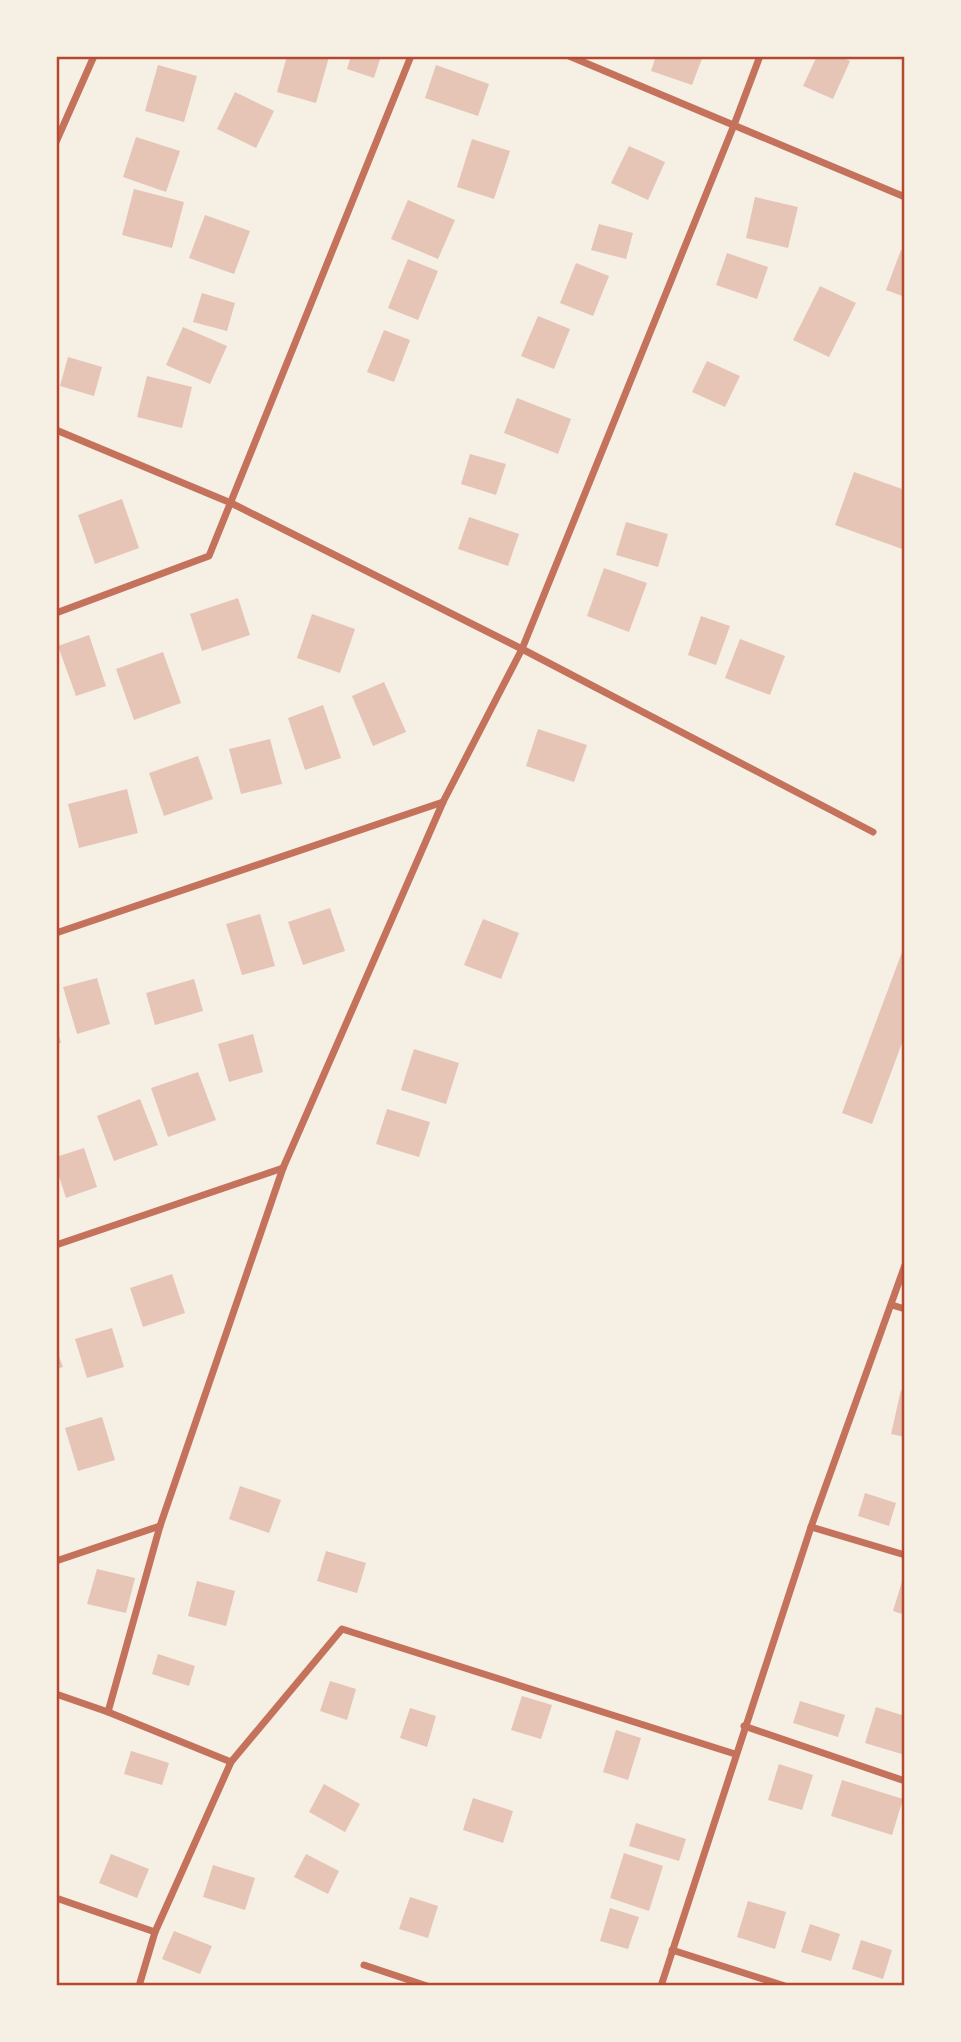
<svg xmlns="http://www.w3.org/2000/svg" width="961" height="2042" font-family="'Roboto Condensed',sans-serif">
	<rect width="100%" height="100%" fill="#f6efe4"/>
	<g fill="#e6c5b7">
		<polygon points="287,56 329,57 316,103 277,92"/>
		<polygon points="351,56 381,56 374,78 347,69"/>
		<polygon points="656,56 703,56 692,85 651,71"/>
		<polygon points="817,56 839,56 850,61 833,99 803,86"/>
		<polygon points="158,65 197,76 184,122 145,111"/>
		<polygon points="436,65 489,84 478,116 425,98"/>
		<polygon points="235,92 274,111 256,148 217,129"/>
		<polygon points="136,137 180,151 166,192 123,177"/>
		<polygon points="472,139 510,151 494,199 457,187"/>
		<polygon points="629,146 665,162 648,200 611,183"/>
		<polygon points="134,189 184,202 172,248 122,235"/>
		<polygon points="755,197 798,207 788,248 746,238"/>
		<polygon points="408,200 455,220 438,259 391,239"/>
		<polygon points="205,215 250,231 234,274 189,258"/>
		<polygon points="599,224 633,233 626,259 591,250"/>
		<polygon points="901,250 905,251 905,297 886,290"/>
		<polygon points="727,253 768,267 757,299 716,285"/>
		<polygon points="408,259 438,271 418,320 388,308"/>
		<polygon points="576,263 609,276 593,316 560,303"/>
		<polygon points="820,286 856,303 829,357 793,340"/>
		<polygon points="202,293 235,303 227,331 193,322"/>
		<polygon points="538,316 570,329 554,369 521,356"/>
		<polygon points="183,327 227,346 210,384 166,365"/>
		<polygon points="384,330 410,340 394,382 367,372"/>
		<polygon points="68,357 102,367 94,396 60,386"/>
		<polygon points="707,361 740,376 725,407 692,392"/>
		<polygon points="147,376 192,387 182,428 137,417"/>
		<polygon points="517,398 571,419 558,454 504,433"/>
		<polygon points="470,454 506,464 496,495 461,484"/>
		<polygon points="854,472 905,490 905,550 835,525"/>
		<polygon points="122,499 139,548 95,564 78,515"/>
		<polygon points="469,517 519,534 508,566 458,549"/>
		<polygon points="626,522 668,534 658,567 616,555"/>
		<polygon points="604,568 647,583 629,632 587,616"/>
		<polygon points="238,598 250,635 202,651 190,614"/>
		<polygon points="312,614 355,629 340,673 297,658"/>
		<polygon points="701,616 730,626 716,665 688,655"/>
		<polygon points="89,635 106,686 76,696 58,646"/>
		<polygon points="740,639 785,656 770,695 725,678"/>
		<polygon points="163,652 181,703 134,720 116,669"/>
		<polygon points="384,682 406,732 373,746 352,696"/>
		<polygon points="323,705 341,758 305,770 288,718"/>
		<polygon points="538,729 587,745 574,782 526,766"/>
		<polygon points="270,739 282,784 241,794 229,749"/>
		<polygon points="198,756 213,799 164,816 149,773"/>
		<polygon points="127,789 138,833 79,848 68,804"/>
		<polygon points="330,908 345,951 303,965 288,922"/>
		<polygon points="260,914 275,966 242,975 226,924"/>
		<polygon points="483,919 519,933 501,979 464,965"/>
		<polygon points="905,944 905,1035 872,1124 842,1113"/>
		<polygon points="97,978 110,1024 77,1034 63,987"/>
		<polygon points="194,979 203,1011 155,1025 146,993"/>
		<polygon points="56,1026 61,1043 56,1044"/>
		<polygon points="253,1034 263,1072 229,1082 218,1044"/>
		<polygon points="414,1049 459,1063 446,1104 401,1090"/>
		<polygon points="198,1072 216,1120 168,1137 151,1088"/>
		<polygon points="140,1099 158,1145 114,1161 97,1116"/>
		<polygon points="387,1109 430,1122 419,1157 376,1144"/>
		<polygon points="84,1148 97,1187 66,1198 56,1167 56,1157"/>
		<polygon points="172,1274 185,1313 143,1327 130,1288"/>
		<polygon points="112,1328 124,1367 87,1378 75,1339"/>
		<polygon points="56,1349 63,1367 56,1369"/>
		<polygon points="901,1390 905,1391 905,1437 891,1434"/>
		<polygon points="102,1417 115,1460 78,1471 65,1428"/>
		<polygon points="240,1486 281,1500 269,1533 229,1519"/>
		<polygon points="865,1493 896,1503 889,1526 858,1516"/>
		<polygon points="326,1551 366,1563 357,1593 317,1581"/>
		<polygon points="97,1569 135,1578 126,1613 87,1604"/>
		<polygon points="904,1575 905,1576 905,1615 893,1611"/>
		<polygon points="197,1581 235,1591 226,1626 188,1616"/>
		<polygon points="158,1654 195,1666 189,1686 152,1674"/>
		<polygon points="330,1681 356,1689 347,1720 320,1711"/>
		<polygon points="522,1696 552,1705 541,1739 511,1730"/>
		<polygon points="800,1701 845,1715 838,1737 793,1723"/>
		<polygon points="876,1707 905,1716 905,1755 865,1743"/>
		<polygon points="410,1708 436,1716 427,1747 400,1738"/>
		<polygon points="616,1730 641,1738 628,1780 603,1772"/>
		<polygon points="131,1751 169,1763 162,1785 124,1774"/>
		<polygon points="779,1764 813,1775 802,1810 768,1800"/>
		<polygon points="842,1780 903,1799 892,1835 831,1816"/>
		<polygon points="324,1784 360,1804 345,1832 309,1812"/>
		<polygon points="473,1798 513,1811 503,1843 463,1830"/>
		<polygon points="636,1823 686,1839 679,1861 629,1846"/>
		<polygon points="624,1853 663,1866 649,1911 610,1898"/>
		<polygon points="111,1854 149,1869 137,1898 99,1883"/>
		<polygon points="306,1854 339,1871 328,1894 294,1877"/>
		<polygon points="213,1865 255,1878 245,1910 203,1897"/>
		<polygon points="410,1897 438,1906 428,1938 399,1929"/>
		<polygon points="748,1901 786,1912 775,1949 737,1937"/>
		<polygon points="610,1908 639,1917 628,1949 600,1941"/>
		<polygon points="810,1924 840,1934 831,1961 801,1952"/>
		<polygon points="174,1931 212,1946 200,1974 162,1959"/>
		<polygon points="861,1940 892,1950 883,1979 852,1969"/>
	</g>
	<g fill="none" stroke-linecap="round" stroke-linejoin="round">
		<g stroke="#c5725c" stroke-width="7">
			<polyline points="569,56 905,197"/>
			<polyline points="56,142 94,56"/>
			<polyline points="56,430 231,503 522,649 873,832"/>
			<polyline points="56,613 209,556 411,56"/>
			<polyline points="56,933 443,802"/>
			<polyline points="56,1245 283,1168"/>
			<polyline points="892,1305 905,1309"/>
			<polyline points="811,1527 905,1555"/>
			<polyline points="56,1561 160,1526 283,1168 443,802 522,649 734,125 760,56"/>
			<polyline points="56,1694 108,1712 231,1762"/>
			<polyline points="108,1712 160,1526"/>
			<polyline points="744,1726 905,1781"/>
			<polyline points="56,1898 155,1932"/>
			<polyline points="672,1950 785,1986"/>
			<polyline points="364,1965 427,1986"/>
			<polyline points="139,1986 155,1932 231,1762 342,1629 735,1754"/>
			<polyline points="661,1986 811,1527 905,1265"/>
		</g>
	</g>
	<rect width="961" height="2042" fill="none" stroke="#f6efe4" stroke-width="116"/>
	<rect x="58" y="58" width="845" height="1926" fill="none" stroke="#b5482f" stroke-width="2.5"/>
</svg>
